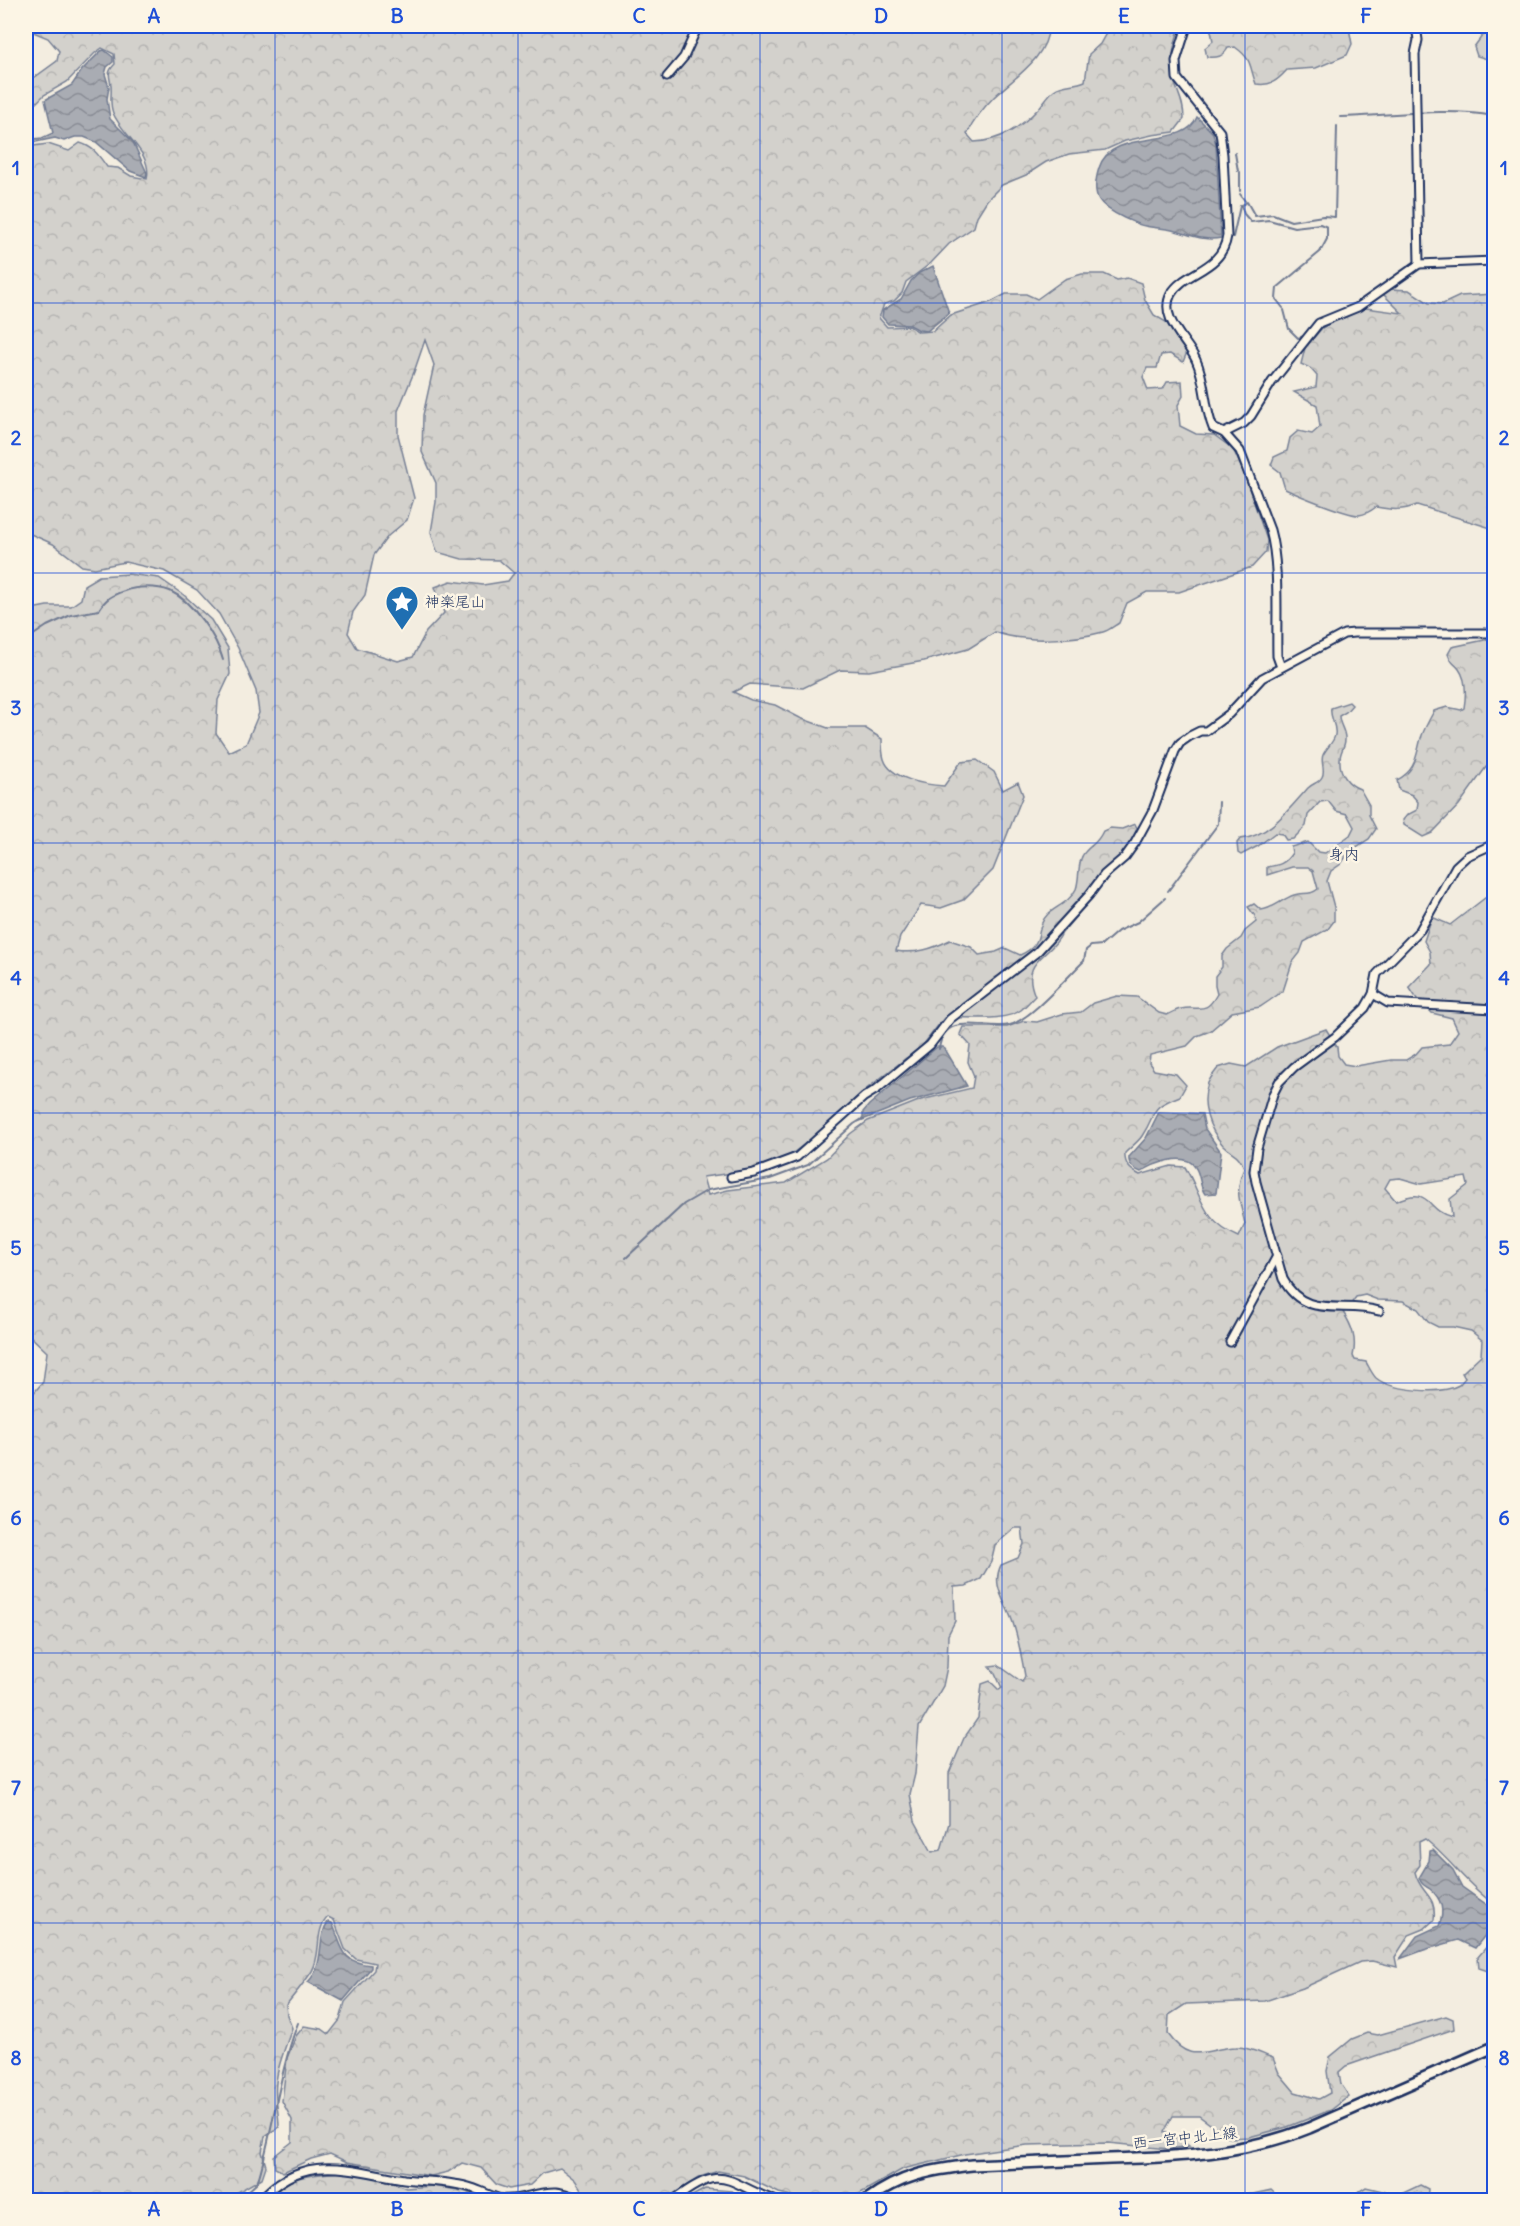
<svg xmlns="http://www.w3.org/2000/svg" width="1520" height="2226" font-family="Delius,'Klee One',sans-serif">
	<defs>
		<pattern id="forest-crowns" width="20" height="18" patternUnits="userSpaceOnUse" patternTransform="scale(1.5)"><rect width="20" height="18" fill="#d3d1cc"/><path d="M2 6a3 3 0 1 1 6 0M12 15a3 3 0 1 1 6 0" fill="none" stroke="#b5b4b2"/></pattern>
		<pattern id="water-waves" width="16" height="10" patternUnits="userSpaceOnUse" patternTransform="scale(1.5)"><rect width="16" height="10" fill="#a9acb3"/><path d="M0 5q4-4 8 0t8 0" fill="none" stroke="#898c95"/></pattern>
	</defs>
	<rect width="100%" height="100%" fill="#f3ede0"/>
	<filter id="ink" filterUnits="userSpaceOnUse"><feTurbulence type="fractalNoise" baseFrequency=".0167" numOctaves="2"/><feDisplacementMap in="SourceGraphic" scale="12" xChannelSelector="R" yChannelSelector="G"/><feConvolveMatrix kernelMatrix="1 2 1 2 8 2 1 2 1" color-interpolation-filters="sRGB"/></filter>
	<g filter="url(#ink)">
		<g fill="url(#forest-crowns)" stroke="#778095" stroke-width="1.5" fill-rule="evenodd">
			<path d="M26,26H1049C1047,58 1016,76 994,97C983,108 974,120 967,134L974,142C1001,141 1021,127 1039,108C1044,102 1048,95 1054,90C1064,83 1074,86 1085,81L1089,54L1100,44L1110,26H1180C1175,42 1170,59 1173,77C1177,93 1184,101 1184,119L1174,132L1152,135L1125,141L1105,150L1069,154L1046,162L1026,175L1002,185L987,200L977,216L974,227L949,244L931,263L906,282L902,293L894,301L884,304L879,318L887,327L909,326L919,332L933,331L951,315L991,302L1006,294H1026L1037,299L1065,279L1082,274H1104L1117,280L1127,278L1141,283L1145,300L1154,315L1166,322L1187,352L1183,362L1170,354L1161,355L1157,368H1147L1143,377L1148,390L1163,389L1167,382L1182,381L1183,396L1178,405L1180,426L1196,434L1214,435L1233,449L1243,471L1267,540L1266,552L1252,567L1179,592H1147L1127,603L1119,623C1114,626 1108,631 1103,632C1074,640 1023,643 995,632L968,649L924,661L869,671L840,670L803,688L750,684L733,692L751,700L775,705L800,718L828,728H865L882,739C882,746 882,753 884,759C890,779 926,785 944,786L961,762L977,760L994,772L1003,790L1018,782L1023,795L993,870L963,900L941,908L921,905L900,937L896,951C916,954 932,949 950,940L971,947L979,955L996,952L1005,948L1020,955C1047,943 1033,929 1048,914C1057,906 1070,902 1076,889C1080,879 1077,860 1085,852C1093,843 1097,844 1103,831L1110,828L1122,829L1135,824L1138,830L1105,881L1062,933C1051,958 1019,959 1035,996C1030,1001 1026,1006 1021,1010C1004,1023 966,1016 944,1018L923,1045L860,1094L815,1136L789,1156L748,1171L703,1177L708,1195L728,1190L786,1183L827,1158L850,1134L868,1121L921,1100L972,1088L974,1076L968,1062L970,1045L960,1034L963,1027H1007L1024,1021L1037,1022L1062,1014L1081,1012L1093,1003L1117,996L1137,997L1159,1013L1167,1015C1171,1013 1176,1010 1181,1009C1199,1005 1205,1016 1217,994L1215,986V976L1222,967V956L1227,949L1241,938L1245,931L1256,922L1255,916L1248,907L1254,904L1261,910C1273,909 1282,899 1294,895C1303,892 1310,896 1318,889L1313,871L1308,867H1292L1267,875V867C1279,865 1285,864 1292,853L1291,847L1308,842L1318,852L1325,853L1350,835L1354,827L1347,814L1336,811L1328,801L1320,802L1308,815L1306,826L1293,839L1286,840L1282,834L1275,833L1258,846L1241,855L1238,853L1237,843L1240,839C1269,837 1290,808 1308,788C1313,783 1319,783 1322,777C1326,770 1320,762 1323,755C1326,748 1334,742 1335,735C1337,725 1329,717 1331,708L1349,702L1352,705L1346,712L1339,716C1339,725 1346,731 1345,740C1345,746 1340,752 1340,759C1339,773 1348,785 1360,789L1369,805V815L1376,829L1369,839L1350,851L1341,864L1331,871L1327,881L1334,907V921L1328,929L1304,942L1300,953L1292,963L1283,991L1269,1001L1260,1007L1232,1012L1210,1031L1197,1036L1187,1046L1150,1055L1149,1063L1154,1070L1176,1074L1186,1085L1180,1096C1147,1109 1159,1110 1142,1136C1138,1142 1131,1147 1125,1153C1124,1164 1130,1170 1140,1175L1171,1166L1185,1167C1203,1197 1201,1221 1239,1237L1245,1224C1240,1201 1234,1192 1244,1168C1239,1153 1233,1155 1223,1145C1209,1129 1200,1105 1208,1083C1210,1078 1215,1072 1218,1068L1231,1064L1246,1067L1277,1047L1326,1029L1337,1047L1338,1056L1344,1064L1356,1066L1391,1060H1406L1416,1054L1422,1047L1449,1044L1458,1031L1452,1018L1432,1013L1425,1006L1494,1011V1904C1468,1886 1450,1859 1425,1839L1419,1842L1420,1865L1415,1872C1420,1895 1437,1893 1434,1920L1424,1929L1409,1935L1395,1957L1397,1967L1372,1961L1360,1962L1303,1988L1265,2001L1186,2004L1169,2015L1168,2034C1191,2066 1205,2048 1236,2047C1247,2046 1262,2054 1273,2058L1279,2073L1295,2092L1319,2099L1330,2093L1327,2071L1330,2057L1352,2039L1367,2033L1378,2035L1446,2016L1453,2019L1454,2029L1346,2066L1339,2072L1341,2084L1349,2096L1331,2110L1287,2127L1249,2137L1229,2138L1199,2116H1173L1164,2132L1177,2137L1189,2146L1169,2149L1108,2143L1027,2145L965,2154L903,2169L859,2194L835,2200H808L779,2193L744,2176L718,2171L700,2177L664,2200H598L585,2195L575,2180L560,2168L543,2173L530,2185L509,2189L497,2185L481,2168L462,2163L448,2172L431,2176L347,2162L330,2154L311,2159L283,2172L275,2168L274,2156L292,2142V2120L282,2101L287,2058L296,2036L304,2026L322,2029L329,2034L340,2020L345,2002L374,1970L375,1963L356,1959L345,1949L334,1920L328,1917C314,1930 322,1954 312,1971C305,1982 295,1994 286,2005L287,2015L292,2028C285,2049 273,2075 276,2098C277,2108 279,2116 279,2127L265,2136L262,2152L266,2166L262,2178L236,2193L230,2200H26V1402L43,1382L47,1352L26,1332V610L47,606H71L81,599L84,585L99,576L128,574L159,578L185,596L211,620L228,648L230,674L218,700L216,733L229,752L246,744L259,713L256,691L238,648L219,614L197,590L164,571L125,562L95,568L82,566L53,544L26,532V147L48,144L69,151L80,143C94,147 99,156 107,167L118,168L131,176L147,179C153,153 122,135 113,113C109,103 112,95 111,85C109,74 107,72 115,64L114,54L102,48L95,53L67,82L44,95L26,113V77H35L57,61L59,51L48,38L26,29ZM425,340L434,365L423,415L422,452L436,483V502L431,532L437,552L462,559L499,560L514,573L508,581L483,585L451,581L435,587L444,613L426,632L413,657L398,661L357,648L348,633L353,612L365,595L374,555L388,536L407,520L414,498L398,435V411L414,372ZM1400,1178L1421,1184L1466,1177L1468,1185L1450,1199L1452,1217C1424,1210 1433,1185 1396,1201L1385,1188L1390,1179ZM1365,1295L1378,1300L1403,1301L1418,1309L1428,1322L1438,1327H1453L1471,1331L1482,1340L1481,1355L1462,1373L1465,1378C1464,1379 1460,1384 1459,1385C1441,1395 1392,1391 1376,1378C1372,1374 1369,1367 1366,1362L1355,1360L1353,1356C1357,1339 1352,1326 1343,1312L1345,1304L1350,1305L1356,1297ZM1015,1528H1022L1024,1544L1018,1558L1001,1565C990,1587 1008,1604 1014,1626C1019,1642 1022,1659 1025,1676L1022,1682L998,1665L989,1666L995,1673L1002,1688L999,1690L990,1681L982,1684L978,1718L964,1738L949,1773V1823L941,1850L932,1852L915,1821L910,1794L915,1774L919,1727L943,1686L947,1667L948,1635L955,1621L954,1587L966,1586L981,1579L991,1562L995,1545Z"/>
			<path d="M1210,26H1362L1349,28L1352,44L1347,55L1316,68L1287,70C1277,81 1271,86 1256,84C1249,66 1253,60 1235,47L1228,48C1223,57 1217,58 1207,57L1205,48L1213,41Z"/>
			<polygon points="1494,31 1494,61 1477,56 1474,47 1482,36"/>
			<path d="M1391,289L1409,290L1429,303L1443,304L1460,296L1494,294V529L1417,505C1402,511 1392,510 1376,507C1371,511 1366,514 1359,515C1346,515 1298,495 1285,489L1280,472L1271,465L1274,457L1287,451L1290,438L1298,431L1312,434L1320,427L1317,405L1294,392L1316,387L1317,376L1310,368L1301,364L1305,348L1322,328L1347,314L1366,308L1402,313L1380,291Z"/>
			<path d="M1494,638V756L1459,805L1432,833L1423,837L1404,825L1403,820L1407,815L1417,810L1418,802L1412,795L1399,790L1397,780C1416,771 1416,756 1421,738C1424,729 1429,720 1434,711L1447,707L1461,710L1464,708C1466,696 1467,680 1459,669C1454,662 1452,665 1448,654L1452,647Z"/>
			<polygon points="1494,891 1494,1004 1419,1002 1409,987 1431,964 1430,952 1424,941 1432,917 1450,925"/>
			<polygon points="1494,1938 1494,1973 1479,1968 1478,1957"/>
			<path d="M343,2172L378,2177L406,2188L433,2186L464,2191L484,2200H270C286,2174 315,2174 343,2172Z"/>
			<polygon points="1420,2185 1428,2189 1427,2200 1350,2200 1352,2196 1366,2187 1399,2195"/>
			<polygon points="705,2189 732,2191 749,2200 685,2200"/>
			<polygon points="1271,2190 1282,2200 1184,2200 1190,2196 1253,2194"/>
		</g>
		<g fill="url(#water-waves)" stroke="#707a91" stroke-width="1.5">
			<polygon points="104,50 113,57 113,62 107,67 105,74 109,87 107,99 110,119 133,142 147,173 146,177 130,171 96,142 84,137 75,137 64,141 55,138 26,144 26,140 42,138 53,133 45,100 72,85 82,70 101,51"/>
			<path d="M1197,117L1213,133L1216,144L1221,238C1204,242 1189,234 1172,230C1163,228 1154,228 1145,226C1138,225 1131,221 1124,218C1099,206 1090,197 1099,168C1112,126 1185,151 1197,117Z"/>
			<polygon points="933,266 949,313 927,331 919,330 910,325 888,324 882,317 883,310 901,299 911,281 919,273"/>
			<polygon points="937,1047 942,1047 945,1049 967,1086 910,1101 860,1121 863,1117 863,1112 869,1105"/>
			<path d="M1159,1112L1202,1114L1205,1129L1221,1152L1216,1193L1205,1194C1199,1186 1201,1175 1195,1167C1185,1151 1153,1164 1141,1172C1134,1170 1128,1164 1129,1157L1146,1138Z"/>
			<path d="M1433,1850L1453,1870L1462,1887L1494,1910V1924L1475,1948L1458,1940L1424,1950L1400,1959L1417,1936L1439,1926C1445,1911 1442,1899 1430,1889C1424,1885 1422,1885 1419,1878L1429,1861L1430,1851Z"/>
			<path d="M328,1922L332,1923C343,1946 339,1962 371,1965V1968L343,2001L308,1982C326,1963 316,1938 328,1922Z"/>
		</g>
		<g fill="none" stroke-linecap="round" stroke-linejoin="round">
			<g stroke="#707a91" stroke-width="2">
				<path d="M1340,117C1390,116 1444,107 1494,116"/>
				<polyline points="1235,153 1238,171"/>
				<polyline points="1240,191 1240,172"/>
				<polyline points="1240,194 1245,201"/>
				<polyline points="1241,205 1244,214 1251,222 1269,220 1294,227 1320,224 1327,227 1327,239 1320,252 1277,288 1276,299 1283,308"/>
				<polyline points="1230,237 1233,237 1240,206 1247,202 1255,216 1273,214 1291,221 1323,216 1335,217 1337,126"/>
				<polyline points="1284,310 1289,329 1298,338 1304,336"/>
				<path d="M26,640L47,626L71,615L99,610C105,599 112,595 124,591C137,586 157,586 170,591C192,601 217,637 223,660"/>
				<polyline points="1168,891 1218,824 1219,802"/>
				<path d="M939,1049C944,1009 986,1031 1010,1025C1031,1019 1067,977 1084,961L1086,950L1091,946L1102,945L1118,931L1138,922L1165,898"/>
				<polyline points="626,1258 684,1204 708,1190 770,1179 808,1165 854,1124 862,1119"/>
				<polyline points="1489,2067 1494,2071"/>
				<path d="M238,2200L256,2184L259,2177C274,2126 279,2072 298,2023"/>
			</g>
			<g stroke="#1b2f5e" stroke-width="11">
				<g id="minor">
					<path d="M1187,26L1176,61L1177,78L1220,132L1223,155L1227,236C1222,271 1184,271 1171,294C1158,318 1188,341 1196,360C1206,381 1204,407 1213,428L1224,433L1240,451L1270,530C1280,566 1276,618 1277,656L1281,667"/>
					<polyline points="1416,26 1418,40 1415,54 1419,264"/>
					<polyline points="667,77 684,57 698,26"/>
					<polyline points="1224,433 1244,423 1251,416 1272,382 1319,323 1358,307 1419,264 1494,261"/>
					<polyline points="1373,994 1388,1003 1494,1009"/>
					<polyline points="731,1177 754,1173 797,1157 864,1097 877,1089 930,1045 950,1019 1037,952 1089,895 1104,875 1125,857 1135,843 1153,810 1175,751 1180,743 1190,736 1200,731 1206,731 1229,714 1262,678 1344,634 1354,633 1494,633"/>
					<path d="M1379,1311C1343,1300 1305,1321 1283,1279L1256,1182L1254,1171L1257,1148L1273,1094L1279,1082L1294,1067L1335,1037L1365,1008L1373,994L1377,974L1420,930L1456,866L1467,856L1494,844"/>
					<polyline points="1230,1342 1277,1256"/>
					<path d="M260,2200C303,2151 349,2170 404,2179C427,2182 450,2181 472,2188C482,2191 492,2197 502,2199C521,2201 538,2191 556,2192C566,2193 574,2197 582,2200"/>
					<path d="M674,2200C724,2161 726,2183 774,2200"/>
				</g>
			</g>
			<g stroke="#1b2f5e" stroke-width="14">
				<path id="secondary" d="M867,2200C901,2175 930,2170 972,2165C1018,2163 1064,2161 1110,2159C1178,2157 1244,2154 1309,2128L1494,2047"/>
			</g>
			<use href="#minor" stroke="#fcf5e5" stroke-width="7"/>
			<use href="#secondary" stroke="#fcf5e5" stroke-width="9"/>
		</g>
	</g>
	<path fill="none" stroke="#1d4ed8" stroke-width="1.5" stroke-opacity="0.55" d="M275,26V2200M518,26V2200M760,26V2200M1002,26V2200M1245,26V2200M26,303H1494M26,573H1494M26,843H1494M26,1113H1494M26,1383H1494M26,1653H1494M26,1923H1494"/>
	<defs>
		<g id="sight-pin" transform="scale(1.725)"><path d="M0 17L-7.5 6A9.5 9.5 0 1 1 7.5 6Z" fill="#1f6fb2" stroke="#fcf5e5"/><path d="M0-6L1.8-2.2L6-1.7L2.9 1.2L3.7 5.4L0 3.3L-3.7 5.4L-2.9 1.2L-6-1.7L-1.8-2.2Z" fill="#fff"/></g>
	</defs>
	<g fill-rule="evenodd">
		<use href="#sight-pin" x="402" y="602"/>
	</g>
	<g text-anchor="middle" stroke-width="5" stroke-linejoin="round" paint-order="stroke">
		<g font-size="15" fill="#1b2f5e" stroke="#fcf5e5" text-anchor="start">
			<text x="425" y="607">神楽尾山</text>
		</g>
		<g font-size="15" fill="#1b2f5e" stroke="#fcf5e5">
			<text transform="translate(1185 2138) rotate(-6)" y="5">西一宮中北上線</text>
		</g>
		<g font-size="16" fill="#1b2f5e" stroke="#fcf5e5">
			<text x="1344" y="860">身内</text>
		</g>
	</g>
	<rect width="1520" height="2226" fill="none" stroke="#fcf5e5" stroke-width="66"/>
	<rect x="33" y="33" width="1454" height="2160" fill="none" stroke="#1d4ed8" stroke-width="2"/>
	<g font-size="20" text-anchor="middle" font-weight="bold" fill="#1d4ed8">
		<text x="154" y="23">A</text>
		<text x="397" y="23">B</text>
		<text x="639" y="23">C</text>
		<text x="881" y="23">D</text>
		<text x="1124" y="23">E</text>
		<text x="1366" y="23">F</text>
		<text x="16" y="175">1</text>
		<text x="1504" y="175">1</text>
		<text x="16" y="445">2</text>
		<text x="1504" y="445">2</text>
		<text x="16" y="715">3</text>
		<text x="1504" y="715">3</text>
		<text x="16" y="985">4</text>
		<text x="1504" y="985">4</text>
		<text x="16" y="1255">5</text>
		<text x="1504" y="1255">5</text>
		<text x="16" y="1525">6</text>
		<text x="1504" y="1525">6</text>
		<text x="16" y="1795">7</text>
		<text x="1504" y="1795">7</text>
		<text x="16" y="2065">8</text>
		<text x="1504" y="2065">8</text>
		<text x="154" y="2216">A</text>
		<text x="397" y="2216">B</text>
		<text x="639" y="2216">C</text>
		<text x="881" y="2216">D</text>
		<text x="1124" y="2216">E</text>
		<text x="1366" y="2216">F</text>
	</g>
</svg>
